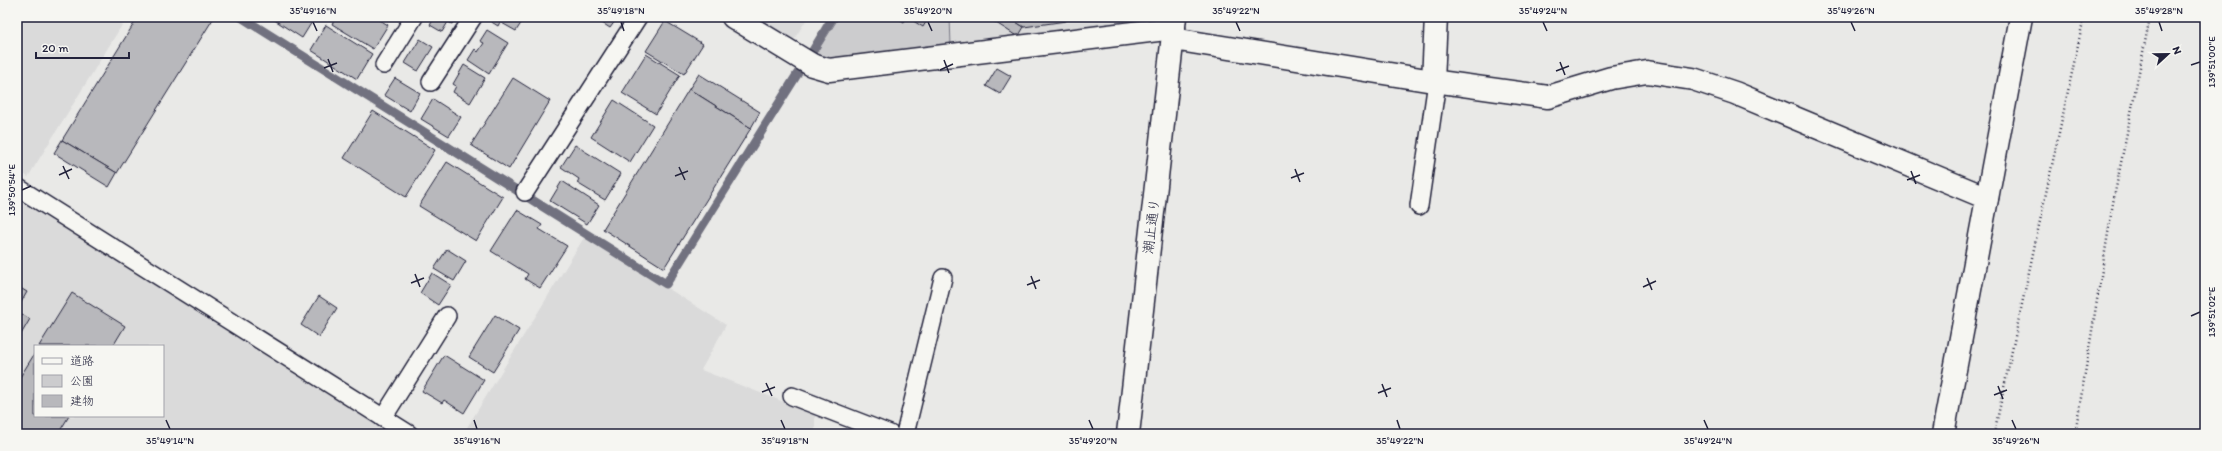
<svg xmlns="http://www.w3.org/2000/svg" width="2222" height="451" font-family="Itim,'Klee One',sans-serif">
	<rect width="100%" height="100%" fill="#e9e9e7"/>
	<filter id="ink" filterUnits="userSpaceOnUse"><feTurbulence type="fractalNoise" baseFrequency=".025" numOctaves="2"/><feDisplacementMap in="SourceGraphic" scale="8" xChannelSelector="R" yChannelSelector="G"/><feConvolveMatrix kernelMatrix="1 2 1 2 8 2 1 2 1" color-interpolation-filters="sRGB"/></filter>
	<g filter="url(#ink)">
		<g fill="#dadada" fill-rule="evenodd">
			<polygon points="17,17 127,17 28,177 17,170"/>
			<polygon points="754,17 808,17 793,41"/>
			<polygon points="950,17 1138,17 1138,23 951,46"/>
			<path d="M17,199L393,434H17ZM35,346H163V416H35Z"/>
			<polygon points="585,236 726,325 701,370 815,414 815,434 463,434"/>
		</g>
		<polygon fill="#ccccce" stroke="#777784" points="839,17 950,17 951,46 825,61 815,55"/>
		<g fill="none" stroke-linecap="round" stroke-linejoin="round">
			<g stroke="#71717f" stroke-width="9">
				<polyline points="241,17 666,284 798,73"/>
				<polyline points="812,52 833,17"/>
			</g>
		</g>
		<g fill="#b8b8bc" stroke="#22223b">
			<polygon points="138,17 210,17 213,19 117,173 62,140"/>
			<polygon points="270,17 315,17 302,38"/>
			<polygon points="336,17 375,17 388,25 373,49 332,24"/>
			<polygon points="435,17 456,17 452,24 448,22 442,32 430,25"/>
			<polygon points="492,17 525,17 516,31 500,22 498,26 490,21"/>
			<polygon points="593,17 618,17 610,28"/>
			<polygon points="896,17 929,17 923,27 907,17 904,22"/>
			<polygon points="987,17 1008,17 1024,27 1018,37"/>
			<polygon points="1008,17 1068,17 1066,21 1024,27"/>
			<polygon points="665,21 703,44 684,74 646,51"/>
			<polygon points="326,25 372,54 357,79 311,50"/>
			<polygon points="487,30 508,43 489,74 468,60 475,49 478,52 484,43 480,41"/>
			<polygon points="420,39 433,47 418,71 405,63"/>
			<polygon points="646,54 680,75 656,114 622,93"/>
			<polygon points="464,65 485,78 470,103 453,92 456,86 453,84"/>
			<polygon points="997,68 1011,76 1000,94 986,86"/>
			<polygon points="699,74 760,112 751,128 689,89"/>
			<polygon points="395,78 420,93 410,111 384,95"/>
			<polygon points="513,78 550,101 509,169 471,145"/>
			<polygon points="689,89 751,128 664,268 603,229"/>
			<polygon points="433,99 461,117 449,136 421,119"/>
			<polygon points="614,100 653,125 630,162 591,137"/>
			<polygon points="373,111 435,150 406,197 344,158"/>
			<polygon points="62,140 117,173 109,187 54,153"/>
			<polygon points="575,145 621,174 605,200 577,183 579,179 561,167"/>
			<polygon points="447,162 503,197 476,241 419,206"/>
			<polygon points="562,181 599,205 587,224 550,201"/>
			<polygon points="517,210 542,225 539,229 567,246 540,288 525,279 528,274 491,251"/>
			<polygon points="447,249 466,261 454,281 434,269"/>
			<polygon points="432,273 451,285 438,305 420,293"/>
			<polygon points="17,286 27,292 19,306 17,304"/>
			<polygon points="72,293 125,326 113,346 39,346"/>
			<polygon points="319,296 337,308 319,337 301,325"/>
			<polygon points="17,311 30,319 17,341"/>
			<polygon points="495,315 519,330 493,372 469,357"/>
			<polygon points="35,353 35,416 69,416 58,434 17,434 17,382"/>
			<polygon points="444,355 484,380 464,413 444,400 442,403 422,391"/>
		</g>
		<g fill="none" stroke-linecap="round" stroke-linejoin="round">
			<g stroke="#22223b" stroke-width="20">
				<g id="service">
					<polyline points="384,65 414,17"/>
					<polyline points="431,82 473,17"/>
					<polyline points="17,187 409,434"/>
					<polyline points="525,192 638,17"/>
					<polyline points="1419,206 1437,82"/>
					<polyline points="792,396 890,434"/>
					<polyline points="383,418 447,316"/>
					<polyline points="905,434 943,278"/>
				</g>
			</g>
			<g stroke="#22223b" stroke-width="25">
				<g id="minor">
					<polyline points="733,17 812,65 829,70 1174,28"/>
					<polyline points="1173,39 1433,81 1548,97 1611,78 1647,72 1693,79 1735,93 1987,198"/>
					<polyline points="1433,81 1436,17"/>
				</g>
			</g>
			<g stroke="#22223b" stroke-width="25">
				<g id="tertiary">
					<polyline points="1128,434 1175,17"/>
					<polyline points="1943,434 2021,17"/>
				</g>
			</g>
			<g stroke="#22223b" stroke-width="2.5" stroke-dasharray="1 3" stroke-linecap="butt">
				<polyline points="1994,434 2084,17"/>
				<polyline points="2075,434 2113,203 2150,17"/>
			</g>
			<use href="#service" stroke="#f6f6f2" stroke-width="17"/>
			<use href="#minor" stroke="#f6f6f2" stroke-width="22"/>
			<use href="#tertiary" stroke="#f6f6f2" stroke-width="22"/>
		</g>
	</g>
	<path fill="none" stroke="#22223b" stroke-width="1.5" d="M313,22L317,31M621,22L624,31M928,22L932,31M1236,22L1240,31M1543,22L1547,31M1851,22L1855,31M2159,22L2162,31M328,59L333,72M944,60L949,73M1560,62L1565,75M2191,65L2200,62M324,68L337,63M940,70L953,64M1556,71L1569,66M63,166L69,179M679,167L685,180M1295,169L1300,182M1911,171L1916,184M59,175L72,169M675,176L688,171M1291,178L1304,173M1907,180L1920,175M22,190L31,186M415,274L420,287M1031,276L1036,289M1647,278L1652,290M411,283L424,278M1027,285L1040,280M1643,287L1656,281M2191,316L2200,312M766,383L772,396M1382,384L1387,397M1998,386L2003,399M762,392L775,387M1378,393L1391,388M1994,395L2007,390M166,420L170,429M474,420L477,429M781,420L785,429M1089,420L1093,429M1397,420L1400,429M1704,420L1708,429M2012,420L2016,429"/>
	<g text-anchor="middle" stroke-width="4" stroke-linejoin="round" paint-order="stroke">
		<g font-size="14" fill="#22223b" stroke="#f6f6f2">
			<text transform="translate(1151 226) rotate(-83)" y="5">潮止通り</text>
		</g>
	</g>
	<rect width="2222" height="451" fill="none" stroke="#f6f6f2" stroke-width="44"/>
	<rect x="34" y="345" width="130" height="72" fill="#f6f6f2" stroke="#a1a1a9"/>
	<rect x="42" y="358" width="20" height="6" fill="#f6f6f2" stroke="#a1a1a9"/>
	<text x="70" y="365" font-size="12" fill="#22223b">道路</text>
	<rect x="42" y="375" width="20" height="12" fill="#ccccce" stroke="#a1a1a9"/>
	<text x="70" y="385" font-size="12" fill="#22223b">公園</text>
	<rect x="42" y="395" width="20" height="12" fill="#b8b8bc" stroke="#a1a1a9"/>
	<text x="70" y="405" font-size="12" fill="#22223b">建物</text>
	<g transform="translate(2168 54) rotate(68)" stroke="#f6f6f2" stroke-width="3" paint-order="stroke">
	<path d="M0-3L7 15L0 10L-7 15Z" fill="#22223b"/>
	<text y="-6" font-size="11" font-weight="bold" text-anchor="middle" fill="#22223b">N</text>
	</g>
	<path d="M36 52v6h93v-6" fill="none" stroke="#22223b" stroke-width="2"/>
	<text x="42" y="52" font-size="12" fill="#22223b" stroke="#f6f6f2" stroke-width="3" paint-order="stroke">20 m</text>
	<rect x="22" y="22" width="2178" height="407" fill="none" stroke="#22223b" stroke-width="1.5"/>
	<g font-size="10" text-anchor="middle" fill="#22223b">
		<text x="313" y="14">35°49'16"N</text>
		<text x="621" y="14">35°49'18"N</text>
		<text x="928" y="14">35°49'20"N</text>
		<text x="1236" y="14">35°49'22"N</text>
		<text x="1543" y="14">35°49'24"N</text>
		<text x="1851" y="14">35°49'26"N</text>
		<text x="2159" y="14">35°49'28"N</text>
		<text transform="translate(2211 62) rotate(-90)" y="4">139°51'00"E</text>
		<text transform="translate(11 190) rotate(-90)" y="4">139°50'54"E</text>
		<text transform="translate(2211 312) rotate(-90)" y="4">139°51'02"E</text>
		<text x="170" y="444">35°49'14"N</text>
		<text x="477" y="444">35°49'16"N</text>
		<text x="785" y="444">35°49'18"N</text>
		<text x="1093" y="444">35°49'20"N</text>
		<text x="1400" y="444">35°49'22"N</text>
		<text x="1708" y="444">35°49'24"N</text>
		<text x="2016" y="444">35°49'26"N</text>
	</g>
</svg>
